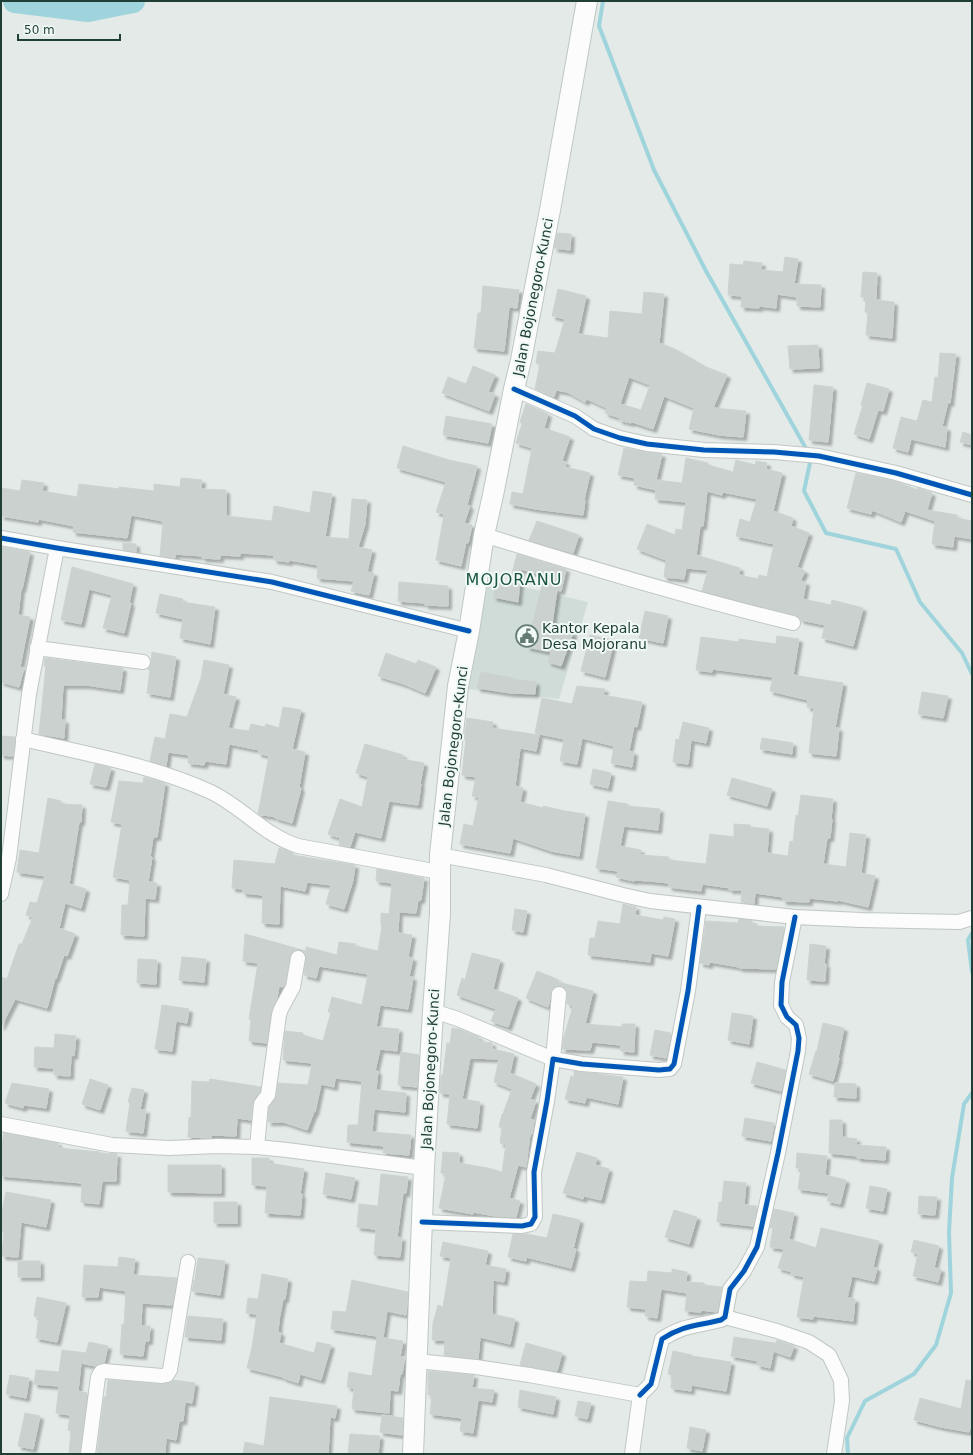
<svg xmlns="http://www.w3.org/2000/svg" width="973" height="1455" font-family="'DejaVu Sans',sans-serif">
	<defs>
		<filter id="shadow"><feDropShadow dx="3.5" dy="3.5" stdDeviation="1" flood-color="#0004"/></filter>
	</defs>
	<rect width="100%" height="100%" fill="#e3eae7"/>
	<polygon fill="#d0dcd7" points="489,579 588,602 559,699 467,689"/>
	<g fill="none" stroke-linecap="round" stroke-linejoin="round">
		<g stroke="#a0d4dc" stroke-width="4">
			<polyline points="603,1 599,26 654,170 706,271 808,452"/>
			<polyline points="811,458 804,491 826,533 896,549 920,602 962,653 972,674"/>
			<polyline points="972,933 968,940 972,972"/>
			<polyline points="848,1454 847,1438 865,1401 914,1374 936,1345 951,1293 949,1232 952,1178 964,1104 972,1093"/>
		</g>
		<polyline stroke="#a0d4dc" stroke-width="24" points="15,1 88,10 133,1"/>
	</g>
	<g fill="#cad1ce" stroke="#ccd3d0" fill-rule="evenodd" filter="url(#shadow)">
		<polygon points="557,233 571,234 570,250 554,248"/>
		<polygon points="785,257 798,259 794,284 821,285 820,307 797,306 797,297 777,294 776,308 759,306 759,308 741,307 742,296 728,295 730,264 743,265 744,261 762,263 761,270 783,272"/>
		<polygon points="863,272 877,273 876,300 894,302 892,338 866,335 868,313 865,312 866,297 861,297"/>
		<polygon points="483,286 519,290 517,308 509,307 504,351 474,348 478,313 481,313"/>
		<path d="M558,289L586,296L578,334L608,338L610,311L642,314L644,292L664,294L659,343L675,349L706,367L727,375L713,408L746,411L743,437L719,435L689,429L694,408L664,396L653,429L632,422L631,423L619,420L620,418L605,413L607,408L587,399L585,402L567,392L556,390L554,397L535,389L540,364L536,363L538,351L555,353L565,319L552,316ZM629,377L650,385L641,410L620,404Z"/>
		<polygon points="818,345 819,368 790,369 788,346"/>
		<polygon points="940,353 956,354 950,403 948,402 942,426 947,428 945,447 911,439 908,452 893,448 901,417 917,421 923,400 932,402 935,377 938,378"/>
		<polygon points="473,366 495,375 488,392 495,394 489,411 442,393 448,377 466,384"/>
		<polygon points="867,383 889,389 883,411 878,410 869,439 854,434 863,405 861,405"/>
		<polygon points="814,385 833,387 828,442 809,440"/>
		<polygon points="526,404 548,414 544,428 570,437 562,461 566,462 565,467 590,473 584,500 585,500 583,515 536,509 510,504 512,492 523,494 532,448 516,443 522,424 520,422"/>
		<polygon points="446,416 492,424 488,443 443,435"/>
		<polygon points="963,432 972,435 972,445 960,442"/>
		<polygon points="403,446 449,460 477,466 467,505 470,506 464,523 472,525 468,543 466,542 461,566 436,560 444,514 436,512 446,482 397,468"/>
		<path d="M624,448L645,452L662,454L656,480L682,483L686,458L708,463V465L733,472L736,460L755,465L756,461L767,463L766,469L782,473L773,511L793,518L791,526L809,533L797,567L805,571L800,581L806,582L803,599L831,605L832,600L863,608L853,646L822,638L825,625L801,620L799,617L795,615L702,591L708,570L686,568L684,579L664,577L666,560L637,549L647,524L675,535L676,529L682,530L686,502L655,499L656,490L634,485L635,478L618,475ZM707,491L722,495L723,492L757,499L750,522L740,519L736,536L774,544L767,577L759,575L758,579L735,574H739L740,568L696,555L700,526H703Z"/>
		<polygon points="856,473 894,481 918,490 918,488 932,493 927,510 957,515 957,518 972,521 972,539 954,536 953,547 932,544 935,521 905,511 901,522 872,510 871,514 847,508"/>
		<polygon points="181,478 202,480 201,489 226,490 226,516 272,521 274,506 310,513 313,491 332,494 325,537 349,539 352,499 367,500 365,524 358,547 372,550 367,572 374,573 369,595 351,591 354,581 317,578 318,565 289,560 289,562 274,560 274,555 240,553 240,556 220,555 220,559 202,558 203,556 175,554 175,558 160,556 163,521 131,515 127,538 73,532 74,526 38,519 38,522 1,516 1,488 20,491 22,480 44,483 42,491 77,497 79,484 119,489 119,487 154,491 154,484 180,487"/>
		<polygon points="537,521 579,535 573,553 529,540"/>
		<polygon points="123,543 136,544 136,552 123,550"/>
		<polygon points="1,547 30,552 22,589 21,589 18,615 30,617 20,667 24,668 19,687 1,682"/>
		<polygon points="517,554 566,569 561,591 557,590 552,624 573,633 561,666 548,662 551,652 527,647 544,576 521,569 518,602 493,597 496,582 509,585"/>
		<polygon points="72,567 133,584 129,603 131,603 124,633 103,628 112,595 89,589 81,624 61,620"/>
		<polygon points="399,582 448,586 448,606 425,605 425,603 398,601"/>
		<polygon points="160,594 183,599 182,602 215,607 210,644 180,638 183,619 156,613"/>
		<polygon points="645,611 668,616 663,643 639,638"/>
		<polygon points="590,635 614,640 605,677 581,671"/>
		<polygon points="777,636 799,639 793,675 843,683 835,728 839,728 836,756 809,753 814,708 807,707 808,700 770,691 773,677 712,669 712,672 696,670 701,637 739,642 739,639 776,644"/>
		<polygon points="152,652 176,657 170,697 147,693 150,670 148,670 151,663"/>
		<polygon points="386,653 416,664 418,660 436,667 425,693 404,684 378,676"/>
		<polygon points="45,658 123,668 120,690 86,685 63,685 61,720 65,720 64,738 39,734 46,666 44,666"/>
		<polygon points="204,660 229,665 223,694 236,697 228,728 249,731 251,724 265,727 266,724 279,728 283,707 301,710 292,749 305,752 299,787 301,788 292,823 275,818 276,817 258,814 269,756 258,753 259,750 229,744 226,764 205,761 204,765 188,763 189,755 168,752 166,766 150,761 155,737 165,739 170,714 187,717 201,678"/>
		<polygon points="481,672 513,678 512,679 536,682 535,694 510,693 477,688"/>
		<polygon points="577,686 605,689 603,695 642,702 637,727 634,726 629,751 634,752 632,767 611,763 614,746 582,738 577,764 560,761 564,739 535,733 542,698 572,704"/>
		<polygon points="922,692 948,696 943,718 918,714"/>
		<polygon points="467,718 493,722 492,728 539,735 536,751 520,748 515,786 523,788 520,802 543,808 543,806 565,811 585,814 579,856 551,851 513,838 510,853 460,844 464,824 473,826 479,797 472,796 476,777 462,775 466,739 464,739"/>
		<polygon points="683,722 709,728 706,743 691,740 688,764 673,762 676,739 679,740"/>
		<polygon points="1,736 15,737 13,756 1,755"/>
		<polygon points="762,738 793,743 792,754 760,749"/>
		<polygon points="365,744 403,755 402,759 424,763 420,784 421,784 418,805 389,801 381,838 355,832 350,847 339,845 340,838 328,834 340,799 362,807 368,777 356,773"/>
		<polygon points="95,764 111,768 106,787 90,784"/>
		<polygon points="593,769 611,773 608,788 590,784"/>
		<polygon points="144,777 165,783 157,837 153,837 150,857 152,857 148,882 157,883 155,899 145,898 144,936 121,935 122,905 128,905 130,880 113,877 122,824 111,822 119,781 143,783"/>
		<polygon points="732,778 772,789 767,806 727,795"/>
		<polygon points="801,795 833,799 831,819 832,819 830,838 827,838 823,864 846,867 850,833 866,835 861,873 875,876 868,907 838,900 838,901 809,898 809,902 783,901 783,897 755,893 754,904 741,902 742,890 729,890 730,888 702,884 701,891 669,887 669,883 650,881 634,880 634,881 616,877 618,871 596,868 608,801 628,804 628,806 660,809 658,830 624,826 620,846 641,850 640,855 669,857 669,860 706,864 710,834 734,837 734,824 750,825 750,827 769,829 767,853 788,856 790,841 793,842 796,815 798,816"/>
		<polygon points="48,798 61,801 61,804 82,805 81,822 79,822 69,884 86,889 81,908 65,903 59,928 75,934 67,956 64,955 56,979 55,978 47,1008 15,999 1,1027 1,977 7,979 19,944 22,944 33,917 26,915 30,902 37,903 45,876 17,872 20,850 39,853"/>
		<polygon points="279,848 293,853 292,855 355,865 353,880 344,909 326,904 331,885 307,882 305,891 280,886 279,924 262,923 263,895 243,893 243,889 232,888 234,860 275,864"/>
		<polygon points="377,869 424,878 421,900 418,900 416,913 399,912 398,933 412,935 408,957 413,958 409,977 413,977 408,1009 380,1005 376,1027 399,1029 397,1051 380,1049 375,1071 378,1071 376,1090 406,1093 405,1112 374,1109 372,1132 411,1135 409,1155 383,1153 384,1146 347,1142 348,1125 358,1125 362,1081 335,1078 334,1087 321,1084 315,1112 314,1112 307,1130 283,1122 268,1122 269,1107 276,1097 278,1083 308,1085 312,1063 283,1060 285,1031 303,1033 303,1035 323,1041 331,1012 328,1012 332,997 362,1005 368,974 319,966 316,978 304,975 306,955 304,952 300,950 295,950 291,953 290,957 285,984 283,987 279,986 277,998 271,1012 267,1043 249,1041 251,1019 249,1019 258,963 243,961 245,934 306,951 306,947 337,955 339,942 356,944 355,946 378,951 382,926 381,926 381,913 389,914 392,883 376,881"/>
		<polygon points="623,904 636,907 635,915 663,920 664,917 675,919 668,956 651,953 650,962 588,955 590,938 595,938 598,921 620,924"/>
		<polygon points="515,909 527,911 523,932 512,930"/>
		<polygon points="739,919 752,921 752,923 757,924 757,926 784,927 776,969 739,968 739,967 710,962 709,965 700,963 706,921 738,923"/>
		<polygon points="810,944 826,946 824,964 826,964 825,981 807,980"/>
		<polygon points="472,953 500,960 493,989 518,998 508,1027 491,1021 496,1009 457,995 462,978 465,980"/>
		<polygon points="182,957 206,959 204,982 179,980"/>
		<polygon points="138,959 157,960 156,984 137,983"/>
		<polygon points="537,971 559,980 558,982 593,991 585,1024 622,1027 622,1024 635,1024 634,1052 621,1051 621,1045 592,1042 590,1050 562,1049 564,1037 573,1006 567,1004 567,991 564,987 560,986 556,986 552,989 548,1007 526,998"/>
		<polygon points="162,1005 189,1009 187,1023 176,1021 172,1051 155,1049"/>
		<polygon points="732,1013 753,1016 749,1044 728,1040"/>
		<polygon points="823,1023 844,1028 838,1058 839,1058 833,1081 809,1074 816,1051 817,1051"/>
		<polygon points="452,1028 459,1029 479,1037 478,1041 492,1043 492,1049 514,1054 510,1073 536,1084 530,1099 536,1101 530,1119 534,1120 532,1134 530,1134 526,1167 518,1165 509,1198 520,1201 516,1217 495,1216 473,1212 473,1214 439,1208 446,1174 441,1173 443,1152 459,1153 459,1163 488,1168 502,1172 506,1144 500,1143 502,1128 499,1127 502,1114 503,1114 512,1089 494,1082 499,1059 470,1058 462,1099 480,1102 477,1128 447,1124 450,1094 440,1093 441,1075 443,1075 447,1043 450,1044"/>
		<polygon points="655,1030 671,1033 666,1058 650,1055"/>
		<polygon points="55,1034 76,1036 74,1056 71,1055 70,1076 54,1075 54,1068 34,1067 35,1047 54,1048"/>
		<polygon points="401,1052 419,1055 417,1087 398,1085"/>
		<polygon points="757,1062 786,1070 781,1091 751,1083"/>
		<polygon points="574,1071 623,1077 618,1104 586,1097 585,1103 565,1099 571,1076 574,1077"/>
		<polygon points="90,1079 108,1085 100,1110 82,1104"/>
		<polygon points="210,1079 261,1087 260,1092 253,1103 251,1120 237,1118 236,1136 211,1135 211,1138 188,1137 189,1117 191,1118 192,1081 209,1082"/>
		<polygon points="12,1083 49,1089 46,1108 24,1105 23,1108 5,1103"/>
		<polygon points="835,1083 856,1084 856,1098 834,1097"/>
		<polygon points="132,1088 144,1090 140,1110 146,1110 143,1133 126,1131 130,1103 128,1102"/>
		<polygon points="745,1118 774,1123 771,1141 742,1136"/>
		<polygon points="830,1120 842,1120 842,1137 857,1139 856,1145 886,1147 885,1160 857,1158 857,1156 829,1153"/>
		<polygon points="4,1133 58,1143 58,1148 100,1152 100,1153 117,1154 116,1181 102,1181 99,1204 81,1202 82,1183 1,1176 1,1149"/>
		<polygon points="577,1152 597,1158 595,1165 609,1169 601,1200 584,1196 583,1199 563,1193"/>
		<polygon points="797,1153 827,1156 825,1175 846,1180 840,1204 827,1201 829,1193 798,1189 801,1168 796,1168"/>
		<polygon points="252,1158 269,1158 269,1163 304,1169 300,1194 302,1194 300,1215 265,1213 267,1186 252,1185"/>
		<polygon points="168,1165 221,1165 221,1193 168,1192"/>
		<polygon points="326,1173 355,1178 351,1199 323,1194"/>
		<polygon points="381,1174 408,1177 406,1193 403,1193 397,1237 402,1238 400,1257 374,1255 376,1231 374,1229 357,1227 359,1204 378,1206"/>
		<polygon points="724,1181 746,1183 744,1205 757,1206 753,1226 717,1222 719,1202 722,1202"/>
		<polygon points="870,1186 887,1189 883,1211 866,1208"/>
		<polygon points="6,1192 51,1200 46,1227 21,1222 18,1257 2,1256 4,1231 1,1231 1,1216"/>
		<polygon points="919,1196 937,1197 935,1215 918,1214"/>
		<rect x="214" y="1202" width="23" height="21"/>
		<polygon points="774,1209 794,1213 789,1239 816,1248 821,1228 879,1241 873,1267 877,1268 874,1281 852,1276 847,1298 855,1299 853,1321 813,1316 813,1319 797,1317 804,1277 791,1274 792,1272 778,1268 784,1249 770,1247 773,1228 770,1228"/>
		<polygon points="674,1210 697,1217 689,1244 665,1237"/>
		<polygon points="553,1214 580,1220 573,1249 576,1249 571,1268 526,1257 526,1261 508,1257 513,1234 527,1234 547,1238"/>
		<polygon points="914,1240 939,1246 934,1268 941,1269 938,1282 913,1276 918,1254 911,1252"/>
		<polygon points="443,1242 488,1251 485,1265 506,1269 504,1282 493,1280 492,1314 515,1319 510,1344 480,1337 478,1359 444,1355 445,1340 432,1340 433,1323 438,1305 443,1307 451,1258 440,1256"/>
		<polygon points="119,1257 135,1259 133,1275 177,1278 172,1305 142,1303 141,1326 150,1326 149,1341 145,1341 143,1356 120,1354 122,1324 124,1325 126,1291 99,1287 98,1297 82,1297 84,1265 118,1267"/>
		<polygon points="198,1258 225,1261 220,1295 192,1291 194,1280 195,1280"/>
		<rect x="18" y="1261" width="22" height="16"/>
		<polygon points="672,1269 687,1272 686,1282 704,1283 704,1285 722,1287 717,1312 701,1310 701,1312 685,1311 687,1293 661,1289 657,1318 645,1316 646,1309 627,1307 630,1281 647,1282 648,1271 672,1273"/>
		<polygon points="262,1274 288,1279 285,1299 283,1299 279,1320 278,1332 281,1333 279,1343 314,1353 317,1342 331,1345 321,1380 300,1374 298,1383 283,1378 283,1377 247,1368 252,1347 257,1314 246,1313 248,1298 258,1299"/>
		<polygon points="352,1280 408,1292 406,1315 387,1311 383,1337 331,1329 333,1311 346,1312"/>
		<polygon points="37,1297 66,1303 57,1342 36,1338 39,1317 34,1316"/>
		<polygon points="188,1316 223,1319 221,1340 185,1337"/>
		<polygon points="377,1337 403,1341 400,1357 405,1357 402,1374 400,1374 398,1391 390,1390 389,1413 352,1409 354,1388 347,1387 349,1372 372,1376"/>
		<polygon points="734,1337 775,1343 770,1368 757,1365 758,1361 731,1356"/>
		<polygon points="777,1340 794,1346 790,1357 773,1351"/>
		<polygon points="89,1342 108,1346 104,1363 95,1366 81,1363 78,1391 87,1393 80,1454 69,1454 71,1431 68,1430 70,1415 56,1413 59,1386 34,1384 36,1370 59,1372 62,1350 86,1353"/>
		<polygon points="526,1343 562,1353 557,1371 520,1365"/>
		<polygon points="673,1351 692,1355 692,1356 731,1362 726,1391 691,1385 691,1391 671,1388 672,1375 668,1374"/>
		<polygon points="428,1371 474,1375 472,1388 494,1390 492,1402 478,1400 473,1433 460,1431 462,1418 430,1414 432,1395 428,1395"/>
		<polygon points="10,1375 29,1378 26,1398 6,1394"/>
		<polygon points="108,1380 161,1384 169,1383 173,1380 195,1383 192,1403 185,1402 183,1421 179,1421 176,1440 166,1438 165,1454 97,1454 104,1397 106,1397"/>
		<polygon points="966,1380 972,1381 972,1419 969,1432 941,1427 914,1420 920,1398 961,1409"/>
		<polygon points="520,1390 556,1397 553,1414 518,1407"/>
		<polygon points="270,1397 337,1406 335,1418 330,1417 328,1454 243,1454 245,1442 264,1446"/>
		<polygon points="578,1401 591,1403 587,1419 575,1416"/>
		<polygon points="25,1413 40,1416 33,1449 18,1446"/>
		<polygon points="382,1415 403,1418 402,1435 380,1432"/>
		<polygon points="690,1427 706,1430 702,1451 687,1448"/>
		<polygon points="350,1434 380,1436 378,1454 348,1454"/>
	</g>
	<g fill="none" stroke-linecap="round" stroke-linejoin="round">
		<g stroke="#c0c7c4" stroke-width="16">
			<g id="street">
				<polyline points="514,389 575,416 594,429 620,438 647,444 704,450 774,452 819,456 896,473 972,495"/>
				<path d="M484,535C586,567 689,598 793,623"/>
				<polyline points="1,538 57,548 272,582 469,631"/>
				<polyline points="37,648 143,662"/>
				<path d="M23,739C86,754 152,765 211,792C242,807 264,835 298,846L439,872"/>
				<polyline points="440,855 546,875 623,895 650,901 795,917 861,920 959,922 972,918"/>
				<polyline points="1,894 9,858 29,694 57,548"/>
				<polyline points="433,1011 458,1019 553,1059 559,994"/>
				<polyline points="1,1124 112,1145 169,1148 218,1146 257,1147 287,1150 424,1168"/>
				<polyline points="257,1147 261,1104 268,1095 269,1088 279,1015 281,1009 293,987 298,958"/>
				<polyline points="422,1222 522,1226 531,1224 535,1217 534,1172 547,1101 553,1059 582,1064 659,1070 670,1069 674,1064 688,991 699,907"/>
				<polyline points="725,1317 777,1331 809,1342 829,1355 841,1380 842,1401 834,1454"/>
				<polyline points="417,1361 476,1367 529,1375 640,1395 632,1454"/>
				<path d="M640,1395L651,1384L662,1339C683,1325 697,1326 721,1320L725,1317L730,1289L744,1271L757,1247L778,1153L798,1051L799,1038L796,1025L787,1017L781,1005L782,982L795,917"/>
				<polyline points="88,1454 98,1377 101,1372 104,1371 162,1376 167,1375 170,1370 188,1262"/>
			</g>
		</g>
		<g stroke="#bec7c4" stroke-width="22">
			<polyline id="secondary" points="413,1454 424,1168 433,1011 440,914 440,855 458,686 469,631 484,535 493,495 514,389 521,360 550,210 587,1"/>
		</g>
		<use href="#street" stroke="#fbfcfb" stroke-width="14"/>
		<use href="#secondary" stroke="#fbfcfb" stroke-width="20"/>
		<g stroke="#f1f9f5" stroke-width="8">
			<g id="cycleway">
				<polyline points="514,389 575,416 594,429 620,438 647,444 704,450 774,452 819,456 896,473 972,495"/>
				<polyline points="1,538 57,548 272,582 469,631"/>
				<polyline points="422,1222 522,1226 531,1224 535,1217 534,1172 547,1101 553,1059 582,1064 659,1070 670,1069 674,1064 688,991 699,907"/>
				<path d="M640,1395L651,1384L662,1339C683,1325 697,1326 721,1320L725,1317L730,1289L744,1271L757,1247L778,1153L798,1051L799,1038L796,1025L787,1017L781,1005L782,982L795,917"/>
			</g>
		</g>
		<use href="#cycleway" stroke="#0057b8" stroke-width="5"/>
	</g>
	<defs>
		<g id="civic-ring" transform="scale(1.15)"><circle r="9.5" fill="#f1f9f5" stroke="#647b74" stroke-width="1.5"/><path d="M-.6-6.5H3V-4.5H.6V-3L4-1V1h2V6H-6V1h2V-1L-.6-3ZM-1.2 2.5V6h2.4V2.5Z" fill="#647b74"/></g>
	</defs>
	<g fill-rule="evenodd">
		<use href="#civic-ring" x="527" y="636"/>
	</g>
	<g text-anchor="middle" stroke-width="4" stroke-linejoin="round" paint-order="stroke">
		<g font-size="14" fill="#1f3f36" stroke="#f1f9f5">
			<text transform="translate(533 297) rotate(-79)" y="5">Jalan Bojonegoro-Kunci</text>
			<text transform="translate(453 746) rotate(-83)" y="5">Jalan Bojonegoro-Kunci</text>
			<text transform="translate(430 1069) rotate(-87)" y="5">Jalan Bojonegoro-Kunci</text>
		</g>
		<g font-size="14" fill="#1f3f36" stroke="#f1f9f5" text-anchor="start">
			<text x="542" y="633">Kantor Kepala<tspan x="542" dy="16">Desa Mojoranu</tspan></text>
		</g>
		<g font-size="16" letter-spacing="1" fill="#195344" stroke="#f1f9f5">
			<text x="514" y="585">MOJORANU</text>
		</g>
	</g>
	<rect width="973" height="1455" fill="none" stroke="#1f3f36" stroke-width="4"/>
	<path d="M18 34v6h102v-6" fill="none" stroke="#1f3f36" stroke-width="2"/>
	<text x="24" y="34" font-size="12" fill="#1f3f36" stroke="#f1f9f5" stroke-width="3" paint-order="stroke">50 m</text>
</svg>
